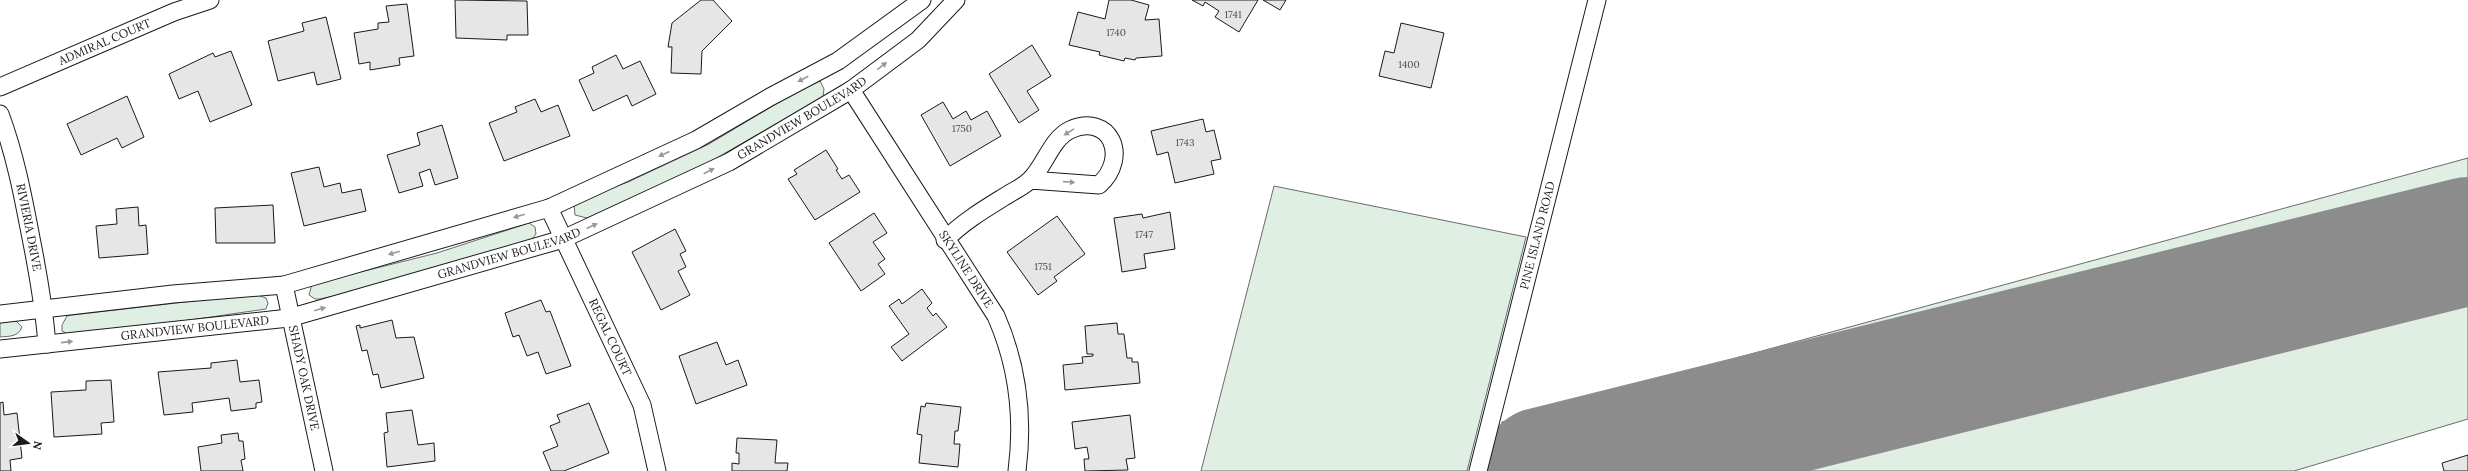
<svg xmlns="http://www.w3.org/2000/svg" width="2468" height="471" font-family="Lora,serif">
	<rect width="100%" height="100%" fill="#fff"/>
	<g fill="#e0efe3" stroke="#6a6a6a">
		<polygon points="820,81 824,89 823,97 706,164 587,218 575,215 574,204 580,200 628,182 709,144 801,89"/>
		<polygon points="2468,158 2468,419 2294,471 1490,471 1502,422"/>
		<polygon points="1274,186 1526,237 1467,471 1201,471"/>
		<polygon points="529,223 535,227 536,234 532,239 395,283 320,299 315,299 309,295 312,284 437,253"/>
		<polygon points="255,294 266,298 268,303 266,309 73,337 62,331 62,325 67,316 72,315"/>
		<path d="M16,321L22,327C18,337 10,336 0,337V322Z"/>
	</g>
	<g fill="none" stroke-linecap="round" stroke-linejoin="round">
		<polyline stroke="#8c8c8c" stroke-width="128" points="1544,471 2468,241"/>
	</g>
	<g fill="#e6e6e6" stroke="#1a1a1a">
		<polygon points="455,0 527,1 528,35 507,35 507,40 456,38"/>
		<polygon points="701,0 713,0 732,21 702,51 701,74 671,73 672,47 668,47 672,23"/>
		<polygon points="1109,0 1131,0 1149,5 1145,20 1159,19 1162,56 1136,58 1135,60 1125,58 1124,61 1099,55 1100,52 1069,45 1078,12 1105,19"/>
		<polygon points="1192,0 1258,0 1239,32 1215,17 1219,11 1205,2 1203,6"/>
		<polygon points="1263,0 1286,0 1280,10"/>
		<polygon points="407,4 414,56 399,58 400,65 370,70 370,62 359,64 354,33 378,29 378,23 389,22 386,6"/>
		<polygon points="326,17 341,79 317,85 314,72 278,81 268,41 304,31 302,23"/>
		<polygon points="1401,23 1444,33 1431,88 1379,76 1385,51 1394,53"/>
		<polygon points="1032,45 1051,76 1027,91 1039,110 1019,123 989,74"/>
		<polygon points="231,51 252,105 210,122 198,91 179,99 169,74 213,53 215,57"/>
		<polygon points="616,55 623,69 640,61 656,94 632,106 627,95 593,111 579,80 594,73 592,67"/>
		<polygon points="127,96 144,137 122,148 117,138 81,155 67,124"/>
		<polygon points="535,99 541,112 558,105 570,136 504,161 489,123 517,112 515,107"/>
		<polygon points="943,102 953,119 966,111 971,120 987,111 1001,136 950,166 921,115"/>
		<polygon points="1203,119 1206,132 1214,130 1221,159 1211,161 1214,174 1175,183 1168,152 1157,155 1151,131"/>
		<polygon points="442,125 458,178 435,185 430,169 419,173 423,186 399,193 387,155 420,145 417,133"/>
		<polygon points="826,150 838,169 836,170 842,179 849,175 860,192 815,220 788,179 797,174 794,170"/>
		<polygon points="319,167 324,187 340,183 342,193 361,189 366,211 304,226 291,173"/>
		<polygon points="273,205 275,243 216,243 215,208"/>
		<polygon points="138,207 139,226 146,225 148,254 99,258 96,226 117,224 116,209"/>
		<polygon points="1170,212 1175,249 1144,254 1146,268 1122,272 1114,218 1142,214 1143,218"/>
		<polygon points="874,213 887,233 873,242 885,259 878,264 885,274 861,291 829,243"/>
		<polygon points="1057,216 1085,254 1054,277 1057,281 1038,295 1007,252"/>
		<polygon points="675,229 686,251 680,254 686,267 678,271 690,295 661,310 632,252"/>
		<polygon points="922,289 932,303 927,308 933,316 936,313 947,327 902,361 891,347 909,334 889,306 899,299 902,304"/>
		<polygon points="541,300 546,312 550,311 571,366 546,374 538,352 527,356 519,335 513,337 505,313"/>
		<polygon points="392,320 396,338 414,337 424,378 381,388 378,374 373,375 367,350 362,351 356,326 360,325 360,328"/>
		<polygon points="1117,323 1118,334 1124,334 1127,358 1132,358 1132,362 1138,362 1140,383 1065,390 1063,365 1083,363 1082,357 1093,356 1093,354 1087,354 1085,326"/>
		<polygon points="717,342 726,365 738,360 747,385 696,404 679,356"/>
		<polygon points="237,360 240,382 259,380 262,402 256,403 256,408 231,411 229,398 192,403 193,412 164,415 158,372 211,368 211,363"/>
		<polygon points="111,380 114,422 101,423 102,434 54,437 51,392 86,390 86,381"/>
		<polygon points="3,402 4,415 17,413 22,458 10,460 11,471 0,471 0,403"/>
		<polygon points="589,403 609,453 564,471 551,471 543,452 558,446 550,426 560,422 557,415"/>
		<polygon points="926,403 961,407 958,431 955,431 954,444 960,444 958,467 919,463 922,435 917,434 921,406 925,407"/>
		<polygon points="412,410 418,445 434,443 435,461 387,467 384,433 388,432 386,413"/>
		<polygon points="1130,415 1135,458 1126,459 1128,470 1085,471 1084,459 1089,459 1087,447 1075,449 1072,422"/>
		<polygon points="238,433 239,441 243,441 245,459 241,460 243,471 201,471 198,447 222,443 221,435"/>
		<polygon points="737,438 777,440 775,463 788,463 787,471 732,471 732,463 739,464 739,453 736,453"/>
		<polygon points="2468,455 2468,471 2444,471 2442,463"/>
	</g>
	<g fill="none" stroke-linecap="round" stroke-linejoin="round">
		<g stroke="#1a1a1a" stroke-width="19">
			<g id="minor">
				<path id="s1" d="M0,87L174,12L210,0"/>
				<path id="s2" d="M851,90L996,316C1018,366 1024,417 1017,471"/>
				<path id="s3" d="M0,114C15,154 23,196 31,238C38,273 44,308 47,344"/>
				<path id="s4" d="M549,208L642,405L657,471"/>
				<path d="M945,240C963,222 983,210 1004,197C1013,191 1023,187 1030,180C1045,166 1051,139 1070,130C1110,112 1130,157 1099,185L1030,180"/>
				<path id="s5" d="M284,285L324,471"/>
				<polyline points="0,314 173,294 284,285 549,208 696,140 770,97 838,61 922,0"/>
				<path id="s6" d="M0,349L289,318L563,239L729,162L851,90L918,40L956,0"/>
				<path id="s7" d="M1478,471L1597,0"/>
			</g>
		</g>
		<use href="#minor" stroke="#fff" stroke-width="17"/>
	</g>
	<defs><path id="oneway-solid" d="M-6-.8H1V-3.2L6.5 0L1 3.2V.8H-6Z"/></defs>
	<g fill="#989898">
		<use href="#oneway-solid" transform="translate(882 66) rotate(-37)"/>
		<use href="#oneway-solid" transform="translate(803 79) rotate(152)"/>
		<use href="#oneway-solid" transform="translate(1069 132) rotate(148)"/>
		<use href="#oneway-solid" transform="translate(664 154) rotate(155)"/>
		<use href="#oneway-solid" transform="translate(709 171) rotate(-27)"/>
		<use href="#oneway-solid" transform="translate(1069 182) rotate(4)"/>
		<use href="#oneway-solid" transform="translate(519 216) rotate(164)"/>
		<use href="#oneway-solid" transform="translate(592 226) rotate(-25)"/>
		<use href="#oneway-solid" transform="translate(394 253) rotate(164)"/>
		<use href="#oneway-solid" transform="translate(320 309) rotate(-16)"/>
		<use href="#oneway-solid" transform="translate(67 342) rotate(-6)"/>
	</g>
	<g text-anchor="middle" stroke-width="3" stroke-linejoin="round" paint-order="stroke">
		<g font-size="10" fill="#4d4d4d">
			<text x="1233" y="18">1741</text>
			<text x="1116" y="36">1740</text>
			<text x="1409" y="68">1400</text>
			<text x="962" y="132">1750</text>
			<text x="1185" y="146">1743</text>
			<text x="1144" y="238">1747</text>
			<text x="1043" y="270">1751</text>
		</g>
		<g font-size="12" fill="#1a1a1a" stroke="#fff">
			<text dy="4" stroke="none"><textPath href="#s1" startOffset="114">ADMIRAL COURT</textPath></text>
			<text dy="4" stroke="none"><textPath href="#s6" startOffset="844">GRANDVIEW BOULEVARD</textPath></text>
			<text dy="4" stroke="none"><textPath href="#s3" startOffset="117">RIVIERIA DRIVE</textPath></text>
			<text dy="4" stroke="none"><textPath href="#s7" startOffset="243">PINE ISLAND ROAD</textPath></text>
			<text dy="4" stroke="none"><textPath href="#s6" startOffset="520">GRANDVIEW BOULEVARD</textPath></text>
			<text dy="4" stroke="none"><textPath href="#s2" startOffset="213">SKYLINE DRIVE</textPath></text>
			<text dy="4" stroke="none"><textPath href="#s6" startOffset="196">GRANDVIEW BOULEVARD</textPath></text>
			<text dy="4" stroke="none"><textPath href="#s4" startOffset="143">REGAL COURT</textPath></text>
			<text dy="4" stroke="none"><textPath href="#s5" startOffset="95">SHADY OAK DRIVE</textPath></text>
		</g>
	</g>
	<g transform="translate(28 443) rotate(104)" stroke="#ffffff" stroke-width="3" paint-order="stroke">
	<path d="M0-3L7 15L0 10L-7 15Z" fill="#1a1a1a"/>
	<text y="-6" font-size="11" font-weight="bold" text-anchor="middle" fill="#1a1a1a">N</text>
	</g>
</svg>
